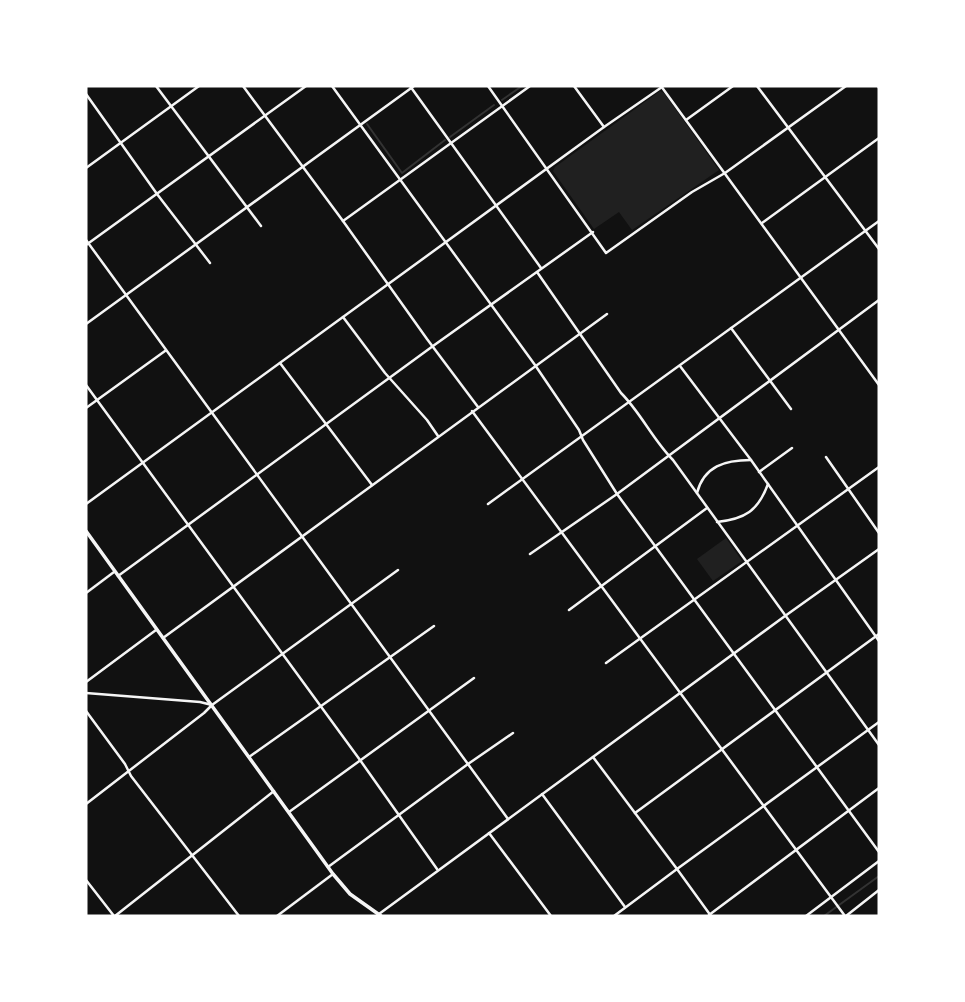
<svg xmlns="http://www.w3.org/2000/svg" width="965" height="1002" font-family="'Work Sans',sans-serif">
	<rect width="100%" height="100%" fill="#111"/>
	<g fill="#202020">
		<polygon points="660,91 664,93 719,170 632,230 619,212 594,229 553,171 555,167"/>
		<polygon points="726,538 742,561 713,581 697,559"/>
	</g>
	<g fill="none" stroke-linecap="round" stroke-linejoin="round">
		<g stroke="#333" stroke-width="2">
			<polyline points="502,100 522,86"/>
			<polyline points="367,124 402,173 445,140"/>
			<polyline points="450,137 494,105"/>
			<polyline points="824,916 879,876"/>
		</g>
		<g stroke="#f5f5f5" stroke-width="2.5">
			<polyline points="156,86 261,226"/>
			<polyline points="243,86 343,221 427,339 478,407"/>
			<polyline points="332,86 535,365 579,430 583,440 617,494 879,852"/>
			<polyline points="410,86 541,268"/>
			<polyline points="488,86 606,253 692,192 725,173 846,86"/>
			<polyline points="574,86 604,127"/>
			<polyline points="661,86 879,385"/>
			<polyline points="757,86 879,249"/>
			<polyline points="878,86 879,88"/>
			<polyline points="86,94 157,194 210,263"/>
			<polyline points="686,120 733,86"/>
			<polyline points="86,168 199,86"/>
			<polyline points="343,221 530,86"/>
			<polyline points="762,223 879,138"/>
			<polyline points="86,240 508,819"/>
			<polyline points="86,245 306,86"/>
			<path d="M537,272L621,393C641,413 653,440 673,460L879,745"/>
			<polyline points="343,317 385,373 427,420 438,436"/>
			<polyline points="86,324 414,86"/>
			<polyline points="731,328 791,409"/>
			<polyline points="280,363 372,485"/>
			<polyline points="680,366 751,460 879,641"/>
			<polyline points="86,385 360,760 437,869"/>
			<polyline points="86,408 165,351"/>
			<polyline points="472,411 845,916"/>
			<polyline points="826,457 879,533"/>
			<polyline points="759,472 792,448"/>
			<path d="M697,493C704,466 725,460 751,460"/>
			<polyline points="86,504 604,127 662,87"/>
			<polyline points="488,504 879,221"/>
			<path d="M717,522C745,519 758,511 768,484"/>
			<polyline points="530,554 617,494 879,300"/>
			<polyline points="118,576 433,346 593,232"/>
			<polyline points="86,593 114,572"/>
			<polyline points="569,610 707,508"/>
			<polyline points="163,638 607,314"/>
			<polyline points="606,663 879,467"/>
			<polyline points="86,682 156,630"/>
			<polyline points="86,693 200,702 212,705 398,570"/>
			<polyline points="86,711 125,764 131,776 239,916"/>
			<polyline points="249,757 434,626"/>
			<polyline points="593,757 677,869 711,916"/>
			<polyline points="542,794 625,907"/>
			<polyline points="289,812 474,678"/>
			<polyline points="635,813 879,634"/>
			<polyline points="489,833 551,916"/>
			<polyline points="328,867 468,764 513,733"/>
			<polyline points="86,880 114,916"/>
			<polyline points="379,914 785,616 879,549"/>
			<polyline points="709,915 879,788"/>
			<polyline points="115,916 274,791"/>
			<polyline points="277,916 333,874"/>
			<polyline points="806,916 879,861"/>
			<polyline points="846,916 879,890"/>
		</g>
		<g stroke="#f5f5f5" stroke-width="2.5">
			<polyline points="86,804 204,713 212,705"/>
			<polyline points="614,916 677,869 879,722"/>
		</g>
		<polyline stroke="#f5f5f5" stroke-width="3.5" points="86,531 333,874 350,894 381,916"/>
	</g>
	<rect width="965" height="1002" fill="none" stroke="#ffffff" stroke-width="175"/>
</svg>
